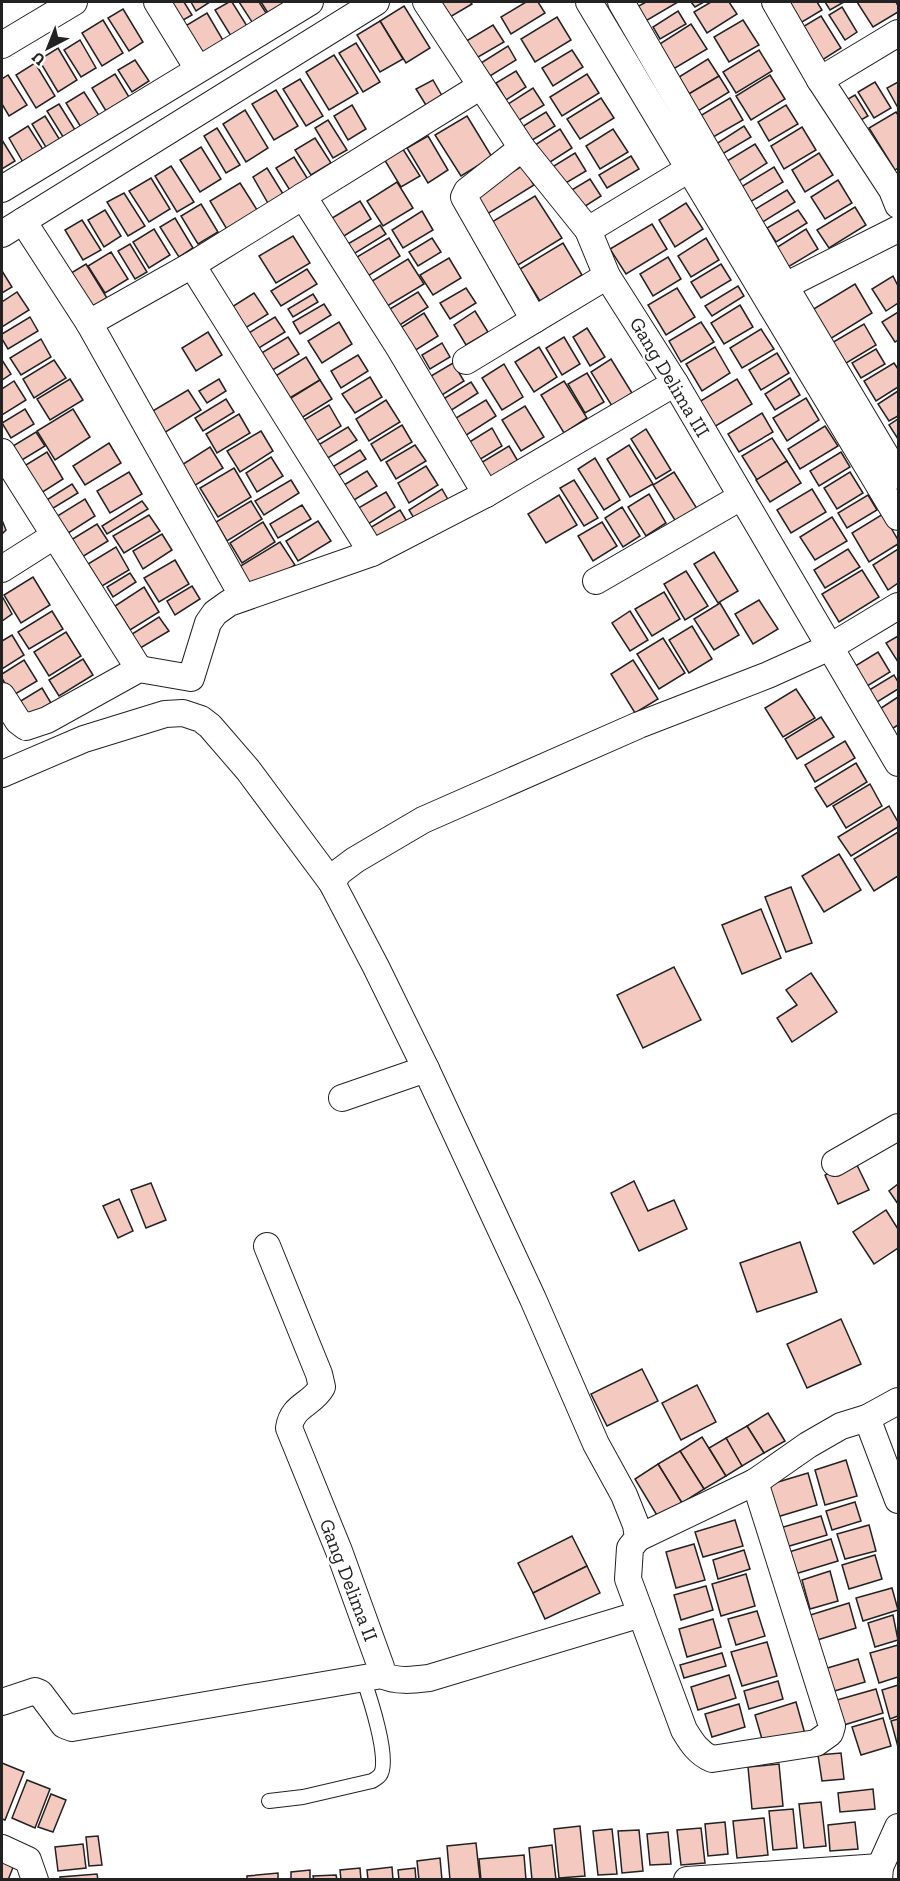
<svg xmlns="http://www.w3.org/2000/svg" width="900" height="1881" font-family="'Zilla Slab',serif">
	<rect width="100%" height="100%" fill="#fff"/>
	<g fill="#f3c9c0" stroke="#222" stroke-width="1.5">
		<polygon points="164,2 184,2 192,15 178,23"/>
		<polygon points="191,2 210,2 196,11"/>
		<polygon points="229,2 232,2 247,26 231,36 215,10"/>
		<polygon points="239,2 259,2 270,19 256,28"/>
		<polygon points="261,2 287,2 268,13"/>
		<polygon points="440,2 470,2 472,4 450,17"/>
		<polygon points="526,2 538,2 545,13 511,34 501,17"/>
		<polygon points="646,2 678,2 644,22 635,8"/>
		<polygon points="691,2 704,2 695,7"/>
		<polygon points="711,2 729,2 737,14 707,33 694,12"/>
		<polygon points="783,2 817,2 822,10 797,25"/>
		<polygon points="825,2 844,2 830,10"/>
		<polygon points="857,2 896,2 898,6 898,12 873,27"/>
		<polygon points="404,6 430,48 406,63 380,21"/>
		<polygon points="842,7 857,32 845,40 829,15"/>
		<polygon points="123,9 143,42 129,51 108,18"/>
		<polygon points="678,11 686,24 660,39 653,27"/>
		<polygon points="207,13 224,42 195,60 177,31"/>
		<polygon points="821,16 841,48 816,64 796,31"/>
		<polygon points="557,17 571,40 535,62 521,39"/>
		<polygon points="103,20 123,53 102,66 82,33"/>
		<polygon points="743,20 759,45 729,62 714,37"/>
		<polygon points="380,21 403,59 380,72 357,35"/>
		<polygon points="691,24 707,49 670,71 655,47"/>
		<polygon points="493,25 504,42 473,60 463,43"/>
		<polygon points="80,40 96,68 81,77 64,50"/>
		<polygon points="356,43 380,82 363,92 339,53"/>
		<polygon points="508,46 516,60 490,76 481,63"/>
		<polygon points="58,48 77,80 58,92 39,60"/>
		<polygon points="572,50 583,67 553,86 542,68"/>
		<polygon points="759,50 772,71 736,93 723,72"/>
		<polygon points="334,55 358,93 329,110 306,72"/>
		<polygon points="708,59 719,76 689,94 679,77"/>
		<polygon points="135,60 149,81 132,92 118,70"/>
		<polygon points="35,63 55,96 36,108 16,75"/>
		<polygon points="516,71 526,87 506,100 496,83"/>
		<polygon points="115,74 129,97 106,111 92,88"/>
		<polygon points="587,74 599,93 562,116 550,97"/>
		<polygon points="8,75 27,105 9,116 2,104 2,79"/>
		<polygon points="770,75 785,99 751,120 736,96"/>
		<polygon points="719,76 729,92 698,111 687,95"/>
		<polygon points="300,79 323,116 306,126 283,89"/>
		<polygon points="433,80 445,101 429,110 416,89"/>
		<polygon points="875,82 891,108 874,118 858,92"/>
		<polygon points="898,82 898,108 887,88"/>
		<polygon points="533,88 544,105 516,122 505,106"/>
		<polygon points="276,90 298,126 274,140 252,104"/>
		<polygon points="84,92 100,117 82,129 66,103"/>
		<polygon points="855,95 868,116 854,124 841,103"/>
		<polygon points="601,98 614,118 580,139 567,119"/>
		<polygon points="730,98 743,120 708,140 695,119"/>
		<polygon points="59,104 77,133 65,140 47,111"/>
		<polygon points="352,105 366,129 348,140 334,116"/>
		<polygon points="786,105 798,124 769,141 758,122"/>
		<polygon points="245,110 268,148 246,162 223,124"/>
		<polygon points="546,112 555,126 526,144 517,130"/>
		<polygon points="896,112 898,115 898,168 895,170 869,128"/>
		<polygon points="45,116 63,145 50,154 32,124"/>
		<polygon points="467,116 492,157 461,176 435,135"/>
		<polygon points="328,120 347,150 333,158 315,128"/>
		<polygon points="28,126 44,151 24,164 9,138"/>
		<polygon points="744,126 751,137 719,156 713,146"/>
		<polygon points="802,127 816,150 784,169 771,146"/>
		<polygon points="217,128 240,165 226,173 204,136"/>
		<polygon points="560,129 572,148 547,164 535,145"/>
		<polygon points="613,129 628,152 600,169 586,146"/>
		<polygon points="428,136 448,170 428,183 407,148"/>
		<polygon points="315,138 331,163 311,175 295,150"/>
		<polygon points="2,140 15,161 2,169"/>
		<polygon points="399,143 420,176 401,187 381,154"/>
		<polygon points="755,144 767,163 739,181 727,161"/>
		<polygon points="201,147 221,179 200,192 180,160"/>
		<polygon points="575,153 586,171 559,187 549,169"/>
		<polygon points="819,153 833,175 805,192 792,170"/>
		<polygon points="631,156 639,169 607,188 599,175"/>
		<polygon points="294,157 309,181 291,192 276,168"/>
		<polygon points="171,166 194,202 177,212 155,176"/>
		<polygon points="522,166 534,185 484,216 473,197"/>
		<polygon points="774,167 783,182 750,202 741,187"/>
		<polygon points="267,168 288,202 273,212 253,177"/>
		<polygon points="151,178 170,209 149,222 129,191"/>
		<polygon points="590,179 601,196 576,212 565,194"/>
		<polygon points="838,180 852,203 825,219 811,197"/>
		<polygon points="397,182 413,208 383,226 367,201"/>
		<polygon points="240,183 259,213 228,231 210,201"/>
		<polygon points="787,190 795,202 761,223 754,210"/>
		<polygon points="124,193 145,226 128,236 107,202"/>
		<polygon points="535,196 562,238 518,265 492,222"/>
		<polygon points="360,201 371,219 336,241 324,223"/>
		<polygon points="686,203 703,229 675,247 659,220"/>
		<polygon points="201,204 218,232 198,244 181,216"/>
		<polygon points="855,207 866,225 829,248 817,230"/>
		<polygon points="105,210 121,236 104,247 88,220"/>
		<polygon points="798,210 807,223 776,242 767,228"/>
		<polygon points="422,211 433,230 403,248 392,230"/>
		<polygon points="175,218 193,248 179,257 160,227"/>
		<polygon points="82,220 101,250 83,260 65,230"/>
		<polygon points="652,224 667,249 626,274 610,249"/>
		<polygon points="380,225 386,234 347,258 341,248"/>
		<polygon points="154,229 170,255 149,268 133,242"/>
		<polygon points="806,229 818,249 788,267 776,248"/>
		<polygon points="293,236 310,263 276,283 259,256"/>
		<polygon points="389,238 400,256 363,279 352,260"/>
		<polygon points="432,238 441,252 418,266 409,252"/>
		<polygon points="706,238 719,260 691,277 678,256"/>
		<polygon points="563,243 582,275 540,301 520,269"/>
		<polygon points="130,244 147,272 135,279 118,251"/>
		<polygon points="111,252 128,279 105,293 88,266"/>
		<polygon points="668,257 681,279 653,296 640,274"/>
		<polygon points="449,258 461,278 433,295 420,275"/>
		<polygon points="408,259 424,284 379,311 364,286"/>
		<polygon points="86,264 107,298 84,312 63,278"/>
		<polygon points="721,264 731,280 701,298 691,282"/>
		<polygon points="307,269 317,284 281,306 271,291"/>
		<polygon points="2,271 12,287 2,293"/>
		<polygon points="893,276 898,286 898,303 886,311 872,289"/>
		<polygon points="855,284 872,313 830,339 812,310"/>
		<polygon points="738,286 744,296 712,316 705,306"/>
		<polygon points="466,288 476,303 450,319 440,303"/>
		<polygon points="677,288 695,317 666,335 648,305"/>
		<polygon points="17,292 29,310 2,327 2,302"/>
		<polygon points="418,292 428,307 395,328 385,312"/>
		<polygon points="254,293 268,314 237,333 224,312"/>
		<polygon points="313,294 318,302 293,317 288,309"/>
		<polygon points="324,304 331,315 300,334 293,322"/>
		<polygon points="740,305 753,327 724,344 711,323"/>
		<polygon points="475,311 488,332 466,345 454,325"/>
		<polygon points="898,312 898,340 895,342 882,322"/>
		<polygon points="424,313 438,336 411,353 397,330"/>
		<polygon points="30,317 38,331 8,349 2,339 2,334"/>
		<polygon points="275,317 285,332 252,352 242,337"/>
		<polygon points="339,322 352,344 322,363 308,341"/>
		<polygon points="701,322 714,342 681,362 669,341"/>
		<polygon points="864,324 876,345 843,365 830,344"/>
		<polygon points="587,328 605,357 590,366 573,337"/>
		<polygon points="761,329 774,349 742,368 730,348"/>
		<polygon points="208,332 222,355 196,371 182,348"/>
		<polygon points="288,337 299,354 266,374 255,357"/>
		<polygon points="564,337 580,364 562,375 546,348"/>
		<polygon points="41,339 51,357 21,375 10,358"/>
		<polygon points="442,343 450,357 430,369 422,355"/>
		<polygon points="539,347 557,377 534,392 515,362"/>
		<polygon points="715,347 730,373 702,391 686,364"/>
		<polygon points="876,349 885,364 861,378 852,363"/>
		<polygon points="777,353 789,373 761,390 749,370"/>
		<polygon points="358,355 368,371 341,388 331,371"/>
		<polygon points="306,357 320,380 283,402 269,380"/>
		<polygon points="611,359 632,393 612,406 591,372"/>
		<polygon points="2,360 11,374 2,380"/>
		<polygon points="54,360 66,378 34,398 23,379"/>
		<polygon points="453,363 464,381 442,395 431,376"/>
		<polygon points="894,363 898,369 898,387 876,401 864,381"/>
		<polygon points="504,364 523,397 502,410 482,378"/>
		<polygon points="587,373 604,402 585,413 568,384"/>
		<polygon points="370,377 382,397 355,413 342,394"/>
		<polygon points="790,378 800,395 775,410 765,394"/>
		<polygon points="70,379 83,400 50,420 37,399"/>
		<polygon points="219,379 226,391 207,403 199,391"/>
		<polygon points="737,379 752,404 714,427 699,402"/>
		<polygon points="320,380 332,399 298,420 286,401"/>
		<polygon points="14,381 26,400 2,415 2,389"/>
		<polygon points="564,381 587,418 564,433 541,395"/>
		<polygon points="471,382 478,393 447,413 440,401"/>
		<polygon points="188,390 201,410 164,433 151,412"/>
		<polygon points="898,391 898,416 889,421 878,404"/>
		<polygon points="806,398 819,420 787,441 773,418"/>
		<polygon points="226,399 234,412 203,431 195,418"/>
		<polygon points="386,400 400,422 369,441 356,419"/>
		<polygon points="486,400 496,416 457,441 446,424"/>
		<polygon points="329,405 341,426 310,445 297,424"/>
		<polygon points="525,406 544,437 521,451 502,420"/>
		<polygon points="25,409 34,424 11,438 2,423"/>
		<polygon points="73,409 90,437 55,460 37,431"/>
		<polygon points="762,413 773,432 739,452 728,434"/>
		<polygon points="239,414 250,433 217,453 206,434"/>
		<polygon points="898,419 898,439 889,425"/>
		<polygon points="402,425 412,442 381,461 371,444"/>
		<polygon points="825,426 838,446 800,469 788,449"/>
		<polygon points="348,427 357,440 318,464 310,450"/>
		<polygon points="492,428 502,446 474,463 463,446"/>
		<polygon points="646,429 671,470 656,479 631,439"/>
		<polygon points="261,431 273,451 240,472 227,451"/>
		<polygon points="36,432 45,446 22,460 13,446"/>
		<polygon points="772,438 787,461 757,480 742,456"/>
		<polygon points="109,443 121,463 85,485 73,466"/>
		<polygon points="415,445 426,461 396,479 386,462"/>
		<polygon points="629,445 653,484 630,497 607,459"/>
		<polygon points="509,446 519,463 485,484 474,467"/>
		<polygon points="210,447 223,468 189,489 177,468"/>
		<polygon points="360,450 366,459 331,480 326,471"/>
		<polygon points="47,452 63,479 38,495 21,468"/>
		<polygon points="841,452 850,467 819,486 810,471"/>
		<polygon points="271,457 283,476 257,492 246,473"/>
		<polygon points="595,458 620,500 604,510 578,469"/>
		<polygon points="787,461 801,483 770,502 756,480"/>
		<polygon points="426,466 438,485 409,503 398,483"/>
		<polygon points="234,468 251,497 218,517 200,488"/>
		<polygon points="367,471 377,486 349,503 339,488"/>
		<polygon points="129,472 142,494 110,513 97,491"/>
		<polygon points="674,472 699,512 678,525 653,485"/>
		<polygon points="850,472 863,493 837,509 824,488"/>
		<polygon points="291,480 299,493 264,515 255,501"/>
		<polygon points="574,480 598,518 584,526 560,488"/>
		<polygon points="72,484 78,493 50,510 45,501"/>
		<polygon points="442,489 450,503 417,523 409,510"/>
		<polygon points="812,489 826,512 791,533 777,510"/>
		<polygon points="386,492 395,507 365,526 355,510"/>
		<polygon points="649,494 666,523 646,536 628,507"/>
		<polygon points="559,495 577,525 546,543 528,514"/>
		<polygon points="868,495 877,510 847,528 838,513"/>
		<polygon points="85,499 95,516 62,537 51,520"/>
		<polygon points="142,501 148,509 107,534 102,526"/>
		<polygon points="251,501 262,519 227,541 216,522"/>
		<polygon points="302,505 311,519 278,538 270,524"/>
		<polygon points="622,507 640,536 623,547 605,518"/>
		<polygon points="400,510 409,525 377,544 368,529"/>
		<polygon points="883,514 898,540 898,544 869,562 852,533"/>
		<polygon points="149,515 160,531 124,553 113,536"/>
		<polygon points="832,517 847,541 815,560 800,537"/>
		<polygon points="2,520 6,530 2,534"/>
		<polygon points="318,521 331,541 298,561 286,541"/>
		<polygon points="263,522 275,542 242,563 230,543"/>
		<polygon points="602,522 617,546 593,561 578,536"/>
		<polygon points="97,524 108,541 82,557 71,540"/>
		<polygon points="162,534 172,550 143,569 133,551"/>
		<polygon points="280,542 295,565 254,591 239,567"/>
		<polygon points="116,547 129,570 102,586 88,564"/>
		<polygon points="848,549 860,567 825,588 814,570"/>
		<polygon points="898,549 898,583 888,590 873,565"/>
		<polygon points="714,552 738,591 718,603 694,564"/>
		<polygon points="175,560 189,584 159,602 144,578"/>
		<polygon points="862,570 879,597 839,622 822,594"/>
		<polygon points="686,571 708,606 685,620 664,584"/>
		<polygon points="130,573 136,582 113,597 107,587"/>
		<polygon points="33,577 50,605 21,623 4,595"/>
		<polygon points="192,586 200,599 175,615 167,601"/>
		<polygon points="144,587 159,612 130,630 115,606"/>
		<polygon points="664,592 680,619 652,636 635,609"/>
		<polygon points="2,596 12,614 2,621"/>
		<polygon points="759,600 778,629 753,644 735,614"/>
		<polygon points="720,603 739,635 714,650 694,619"/>
		<polygon points="52,611 63,629 29,649 18,632"/>
		<polygon points="630,611 648,640 630,651 612,623"/>
		<polygon points="159,617 169,631 137,650 129,636"/>
		<polygon points="692,626 712,659 689,673 669,640"/>
		<polygon points="66,632 81,656 49,676 34,652"/>
		<polygon points="12,635 24,655 2,669 2,641"/>
		<polygon points="898,636 898,662 886,643"/>
		<polygon points="663,638 685,673 659,689 637,654"/>
		<polygon points="878,652 890,672 864,688 852,668"/>
		<polygon points="83,659 93,675 59,696 49,680"/>
		<polygon points="24,660 37,681 12,696 2,678 2,674"/>
		<polygon points="633,660 658,699 635,713 611,674"/>
		<polygon points="894,675 898,682 898,689 869,707 861,695"/>
		<polygon points="42,688 51,703 29,717 19,702"/>
		<polygon points="796,689 815,718 783,737 765,708"/>
		<polygon points="898,697 898,725 884,734 872,714"/>
		<polygon points="821,717 834,737 797,759 785,739"/>
		<polygon points="845,741 855,758 815,782 805,765"/>
		<polygon points="856,763 867,782 827,807 815,788"/>
		<polygon points="870,784 882,806 846,828 833,806"/>
		<polygon points="889,806 898,822 898,827 851,856 838,837"/>
		<polygon points="898,832 898,876 874,891 854,859"/>
		<polygon points="839,854 861,890 824,912 802,876"/>
		<polygon points="791,887 812,943 786,952 765,897"/>
		<polygon points="761,909 781,958 742,974 722,925"/>
		<polygon points="674,967 701,1020 643,1048 617,995"/>
		<polygon points="811,973 837,1012 792,1042 777,1018 797,1005 786,990"/>
		<polygon points="855,1161 869,1190 838,1204 825,1175"/>
		<polygon points="634,1181 648,1211 674,1200 687,1229 639,1251 611,1193"/>
		<polygon points="151,1183 166,1220 146,1228 131,1190"/>
		<polygon points="898,1184 898,1204 889,1191"/>
		<polygon points="119,1199 133,1231 118,1238 103,1206"/>
		<polygon points="886,1210 898,1229 898,1248 874,1264 853,1232"/>
		<polygon points="800,1242 817,1292 757,1312 740,1263"/>
		<polygon points="841,1319 861,1364 807,1388 787,1344"/>
		<polygon points="642,1369 658,1401 607,1426 591,1394"/>
		<polygon points="697,1385 716,1422 681,1440 662,1403"/>
		<polygon points="768,1413 785,1441 764,1453 747,1426"/>
		<polygon points="747,1426 764,1453 742,1466 726,1438"/>
		<polygon points="702,1437 726,1476 704,1489 680,1451"/>
		<polygon points="726,1438 742,1466 726,1476 709,1448"/>
		<polygon points="680,1451 704,1489 682,1503 658,1464"/>
		<polygon points="846,1460 857,1496 825,1505 815,1470"/>
		<polygon points="658,1464 682,1503 658,1517 635,1479"/>
		<polygon points="808,1473 817,1505 777,1517 768,1485"/>
		<polygon points="855,1502 861,1521 832,1530 826,1511"/>
		<polygon points="821,1516 827,1535 786,1547 780,1528"/>
		<polygon points="735,1520 743,1546 703,1557 695,1532"/>
		<polygon points="869,1525 876,1551 845,1559 837,1534"/>
		<polygon points="572,1536 587,1566 533,1593 518,1563"/>
		<polygon points="831,1539 838,1561 795,1574 789,1552"/>
		<polygon points="694,1544 705,1580 676,1588 666,1552"/>
		<polygon points="744,1550 750,1569 718,1579 713,1560"/>
		<polygon points="875,1555 882,1579 849,1589 842,1565"/>
		<polygon points="587,1566 600,1593 545,1619 533,1593"/>
		<polygon points="830,1571 838,1601 810,1609 802,1580"/>
		<polygon points="746,1574 755,1606 721,1616 712,1584"/>
		<polygon points="706,1586 713,1610 681,1620 674,1595"/>
		<polygon points="892,1588 898,1610 863,1621 856,1598"/>
		<polygon points="849,1603 856,1628 814,1641 807,1616"/>
		<polygon points="757,1611 765,1636 736,1645 728,1619"/>
		<polygon points="893,1615 898,1640 875,1647 868,1623"/>
		<polygon points="713,1619 721,1647 687,1657 679,1629"/>
		<polygon points="767,1642 777,1676 742,1686 731,1652"/>
		<polygon points="898,1645 898,1677 879,1683 870,1653"/>
		<polygon points="722,1653 726,1666 684,1678 680,1665"/>
		<polygon points="858,1659 865,1682 831,1692 824,1669"/>
		<polygon points="729,1675 736,1698 698,1710 691,1687"/>
		<polygon points="778,1681 783,1699 749,1709 744,1691"/>
		<polygon points="898,1685 898,1716 890,1719 882,1690"/>
		<polygon points="876,1689 883,1713 844,1725 837,1700"/>
		<polygon points="796,1702 805,1734 764,1746 755,1715"/>
		<polygon points="739,1704 745,1727 712,1737 705,1714"/>
		<polygon points="883,1718 891,1746 861,1755 852,1727"/>
		<polygon points="898,1719 898,1747 891,1721"/>
		<polygon points="841,1753 844,1779 822,1781 818,1755"/>
		<polygon points="2,1763 24,1772 5,1820 2,1819"/>
		<polygon points="779,1764 783,1806 752,1809 748,1767"/>
		<polygon points="27,1780 50,1789 35,1828 12,1818"/>
		<polygon points="873,1789 875,1809 840,1812 838,1793"/>
		<polygon points="51,1794 66,1800 53,1832 38,1827"/>
		<polygon points="821,1802 826,1846 804,1848 799,1804"/>
		<polygon points="793,1809 797,1848 773,1850 769,1811"/>
		<polygon points="764,1818 768,1855 737,1858 733,1821"/>
		<polygon points="725,1822 728,1854 708,1856 705,1824"/>
		<polygon points="855,1822 858,1849 830,1851 828,1825"/>
		<polygon points="580,1826 585,1876 559,1878 554,1829"/>
		<polygon points="701,1828 705,1863 681,1865 677,1830"/>
		<polygon points="612,1829 617,1874 598,1875 593,1831"/>
		<polygon points="639,1830 643,1871 622,1873 618,1831"/>
		<polygon points="668,1832 671,1864 650,1865 647,1834"/>
		<polygon points="98,1836 102,1865 89,1866 86,1837"/>
		<polygon points="476,1843 480,1880 450,1880 447,1846"/>
		<polygon points="83,1844 86,1868 58,1871 55,1847"/>
		<polygon points="552,1845 556,1880 532,1880 529,1848"/>
		<polygon points="2,1854 16,1860 8,1880 2,1880"/>
		<polygon points="524,1855 526,1880 481,1880 479,1859"/>
		<polygon points="440,1858 442,1880 419,1880 417,1861"/>
		<polygon points="392,1867 393,1880 368,1880 367,1870"/>
		<polygon points="360,1868 361,1880 341,1880 340,1870"/>
		<polygon points="415,1868 416,1880 399,1880 398,1870"/>
		<polygon points="310,1870 310,1880 291,1880 291,1872"/>
		<polygon points="278,1873 278,1880 247,1880 247,1876"/>
		<polygon points="97,1874 98,1880 60,1880 60,1877"/>
		<polygon points="336,1875 337,1880 314,1880 313,1876"/>
	</g>
	<g fill="none" stroke-linecap="round" stroke-linejoin="round">
		<g stroke="#222" stroke-width="16">
			<path id="lane" d="M269,1801L303,1797L372,1781C375,1779 378,1778 380,1775C391,1761 369,1695 363,1678"/>
		</g>
		<g stroke="#222" stroke-width="28">
			<g id="street">
				<polyline points="157,2 198,69"/>
				<polyline points="426,2 522,148 588,230 607,276 675,383 898,763"/>
				<polyline points="589,2 898,517"/>
				<polyline points="621,2 785,286 898,476"/>
				<polyline points="775,2 820,80 892,190 898,205"/>
				<polyline points="2,45 74,2"/>
				<polyline points="820,80 898,33"/>
				<polyline points="522,148 467,191 464,197 534,320"/>
				<polyline points="2,189 310,2"/>
				<polyline points="303,196 400,349 486,494"/>
				<polyline points="23,221 89,323 243,597"/>
				<polyline points="588,230 689,169"/>
				<polyline points="2,234 376,2"/>
				<polyline points="192,265 372,553"/>
				<polyline points="785,286 898,229"/>
				<polyline points="89,323 192,265 481,86"/>
				<polyline points="466,361 607,276"/>
				<polyline points="2,452 139,669"/>
				<polyline points="2,569 54,536"/>
				<polyline points="596,581 741,497"/>
				<polyline points="2,696 18,721 26,727 47,720 139,669 191,678 208,623 215,613 229,603 372,553 486,494 675,383"/>
				<path d="M2,774L84,739L165,714L183,713L201,719L210,726L248,770L332,883L376,967L426,1069L533,1299L596,1444L624,1495L636,1525L638,1538L630,1548L628,1579L684,1730C692,1743 698,1753 712,1759L816,1743L830,1733L832,1726L755,1482"/>
				<polyline points="332,883 339,872 355,860 423,820 639,725 768,675 830,647 898,606"/>
				<polyline points="342,1098 426,1069"/>
				<polyline points="835,1163 898,1127"/>
				<path d="M267,1246L319,1374L322,1387C312,1405 292,1405 289,1428L339,1551L381,1667L382,1675C396,1682 413,1680 429,1678L641,1614"/>
				<polyline points="898,1401 867,1418 898,1500"/>
				<polyline points="638,1538 755,1482 808,1445 841,1426 867,1418"/>
				<polyline points="2,1702 35,1691 40,1693 64,1725 72,1728 382,1675"/>
				<polyline points="2,1848 28,1860 35,1880"/>
				<polyline points="687,1880 880,1867"/>
				<polyline points="879,1880 880,1867 898,1827"/>
			</g>
		</g>
		<use href="#lane" stroke="#fff" stroke-width="14"/>
		<use href="#street" stroke="#fff" stroke-width="26"/>
	</g>
	<g text-anchor="middle" stroke-width="4.5" stroke-linejoin="round" paint-order="stroke">
		<g font-size="20" fill="#222" stroke="#fff">
			<text transform="translate(670 377) rotate(59)" y="7">Gang Delima III</text>
			<text transform="translate(349 1580) rotate(69)" y="7">Gang Delima II</text>
		</g>
	</g>
	<rect width="900" height="1881" fill="none" stroke="#222222" stroke-width="6"/>
	<g transform="translate(48 48) rotate(222)" stroke="#ffffff" stroke-width="4.5" paint-order="stroke">
	<path d="M0-4.5L10 22L0 15L-10 22Z" fill="#222222"/>
	<text y="-9" font-size="16" font-weight="bold" text-anchor="middle" fill="#222222">U</text>
	</g>
</svg>
